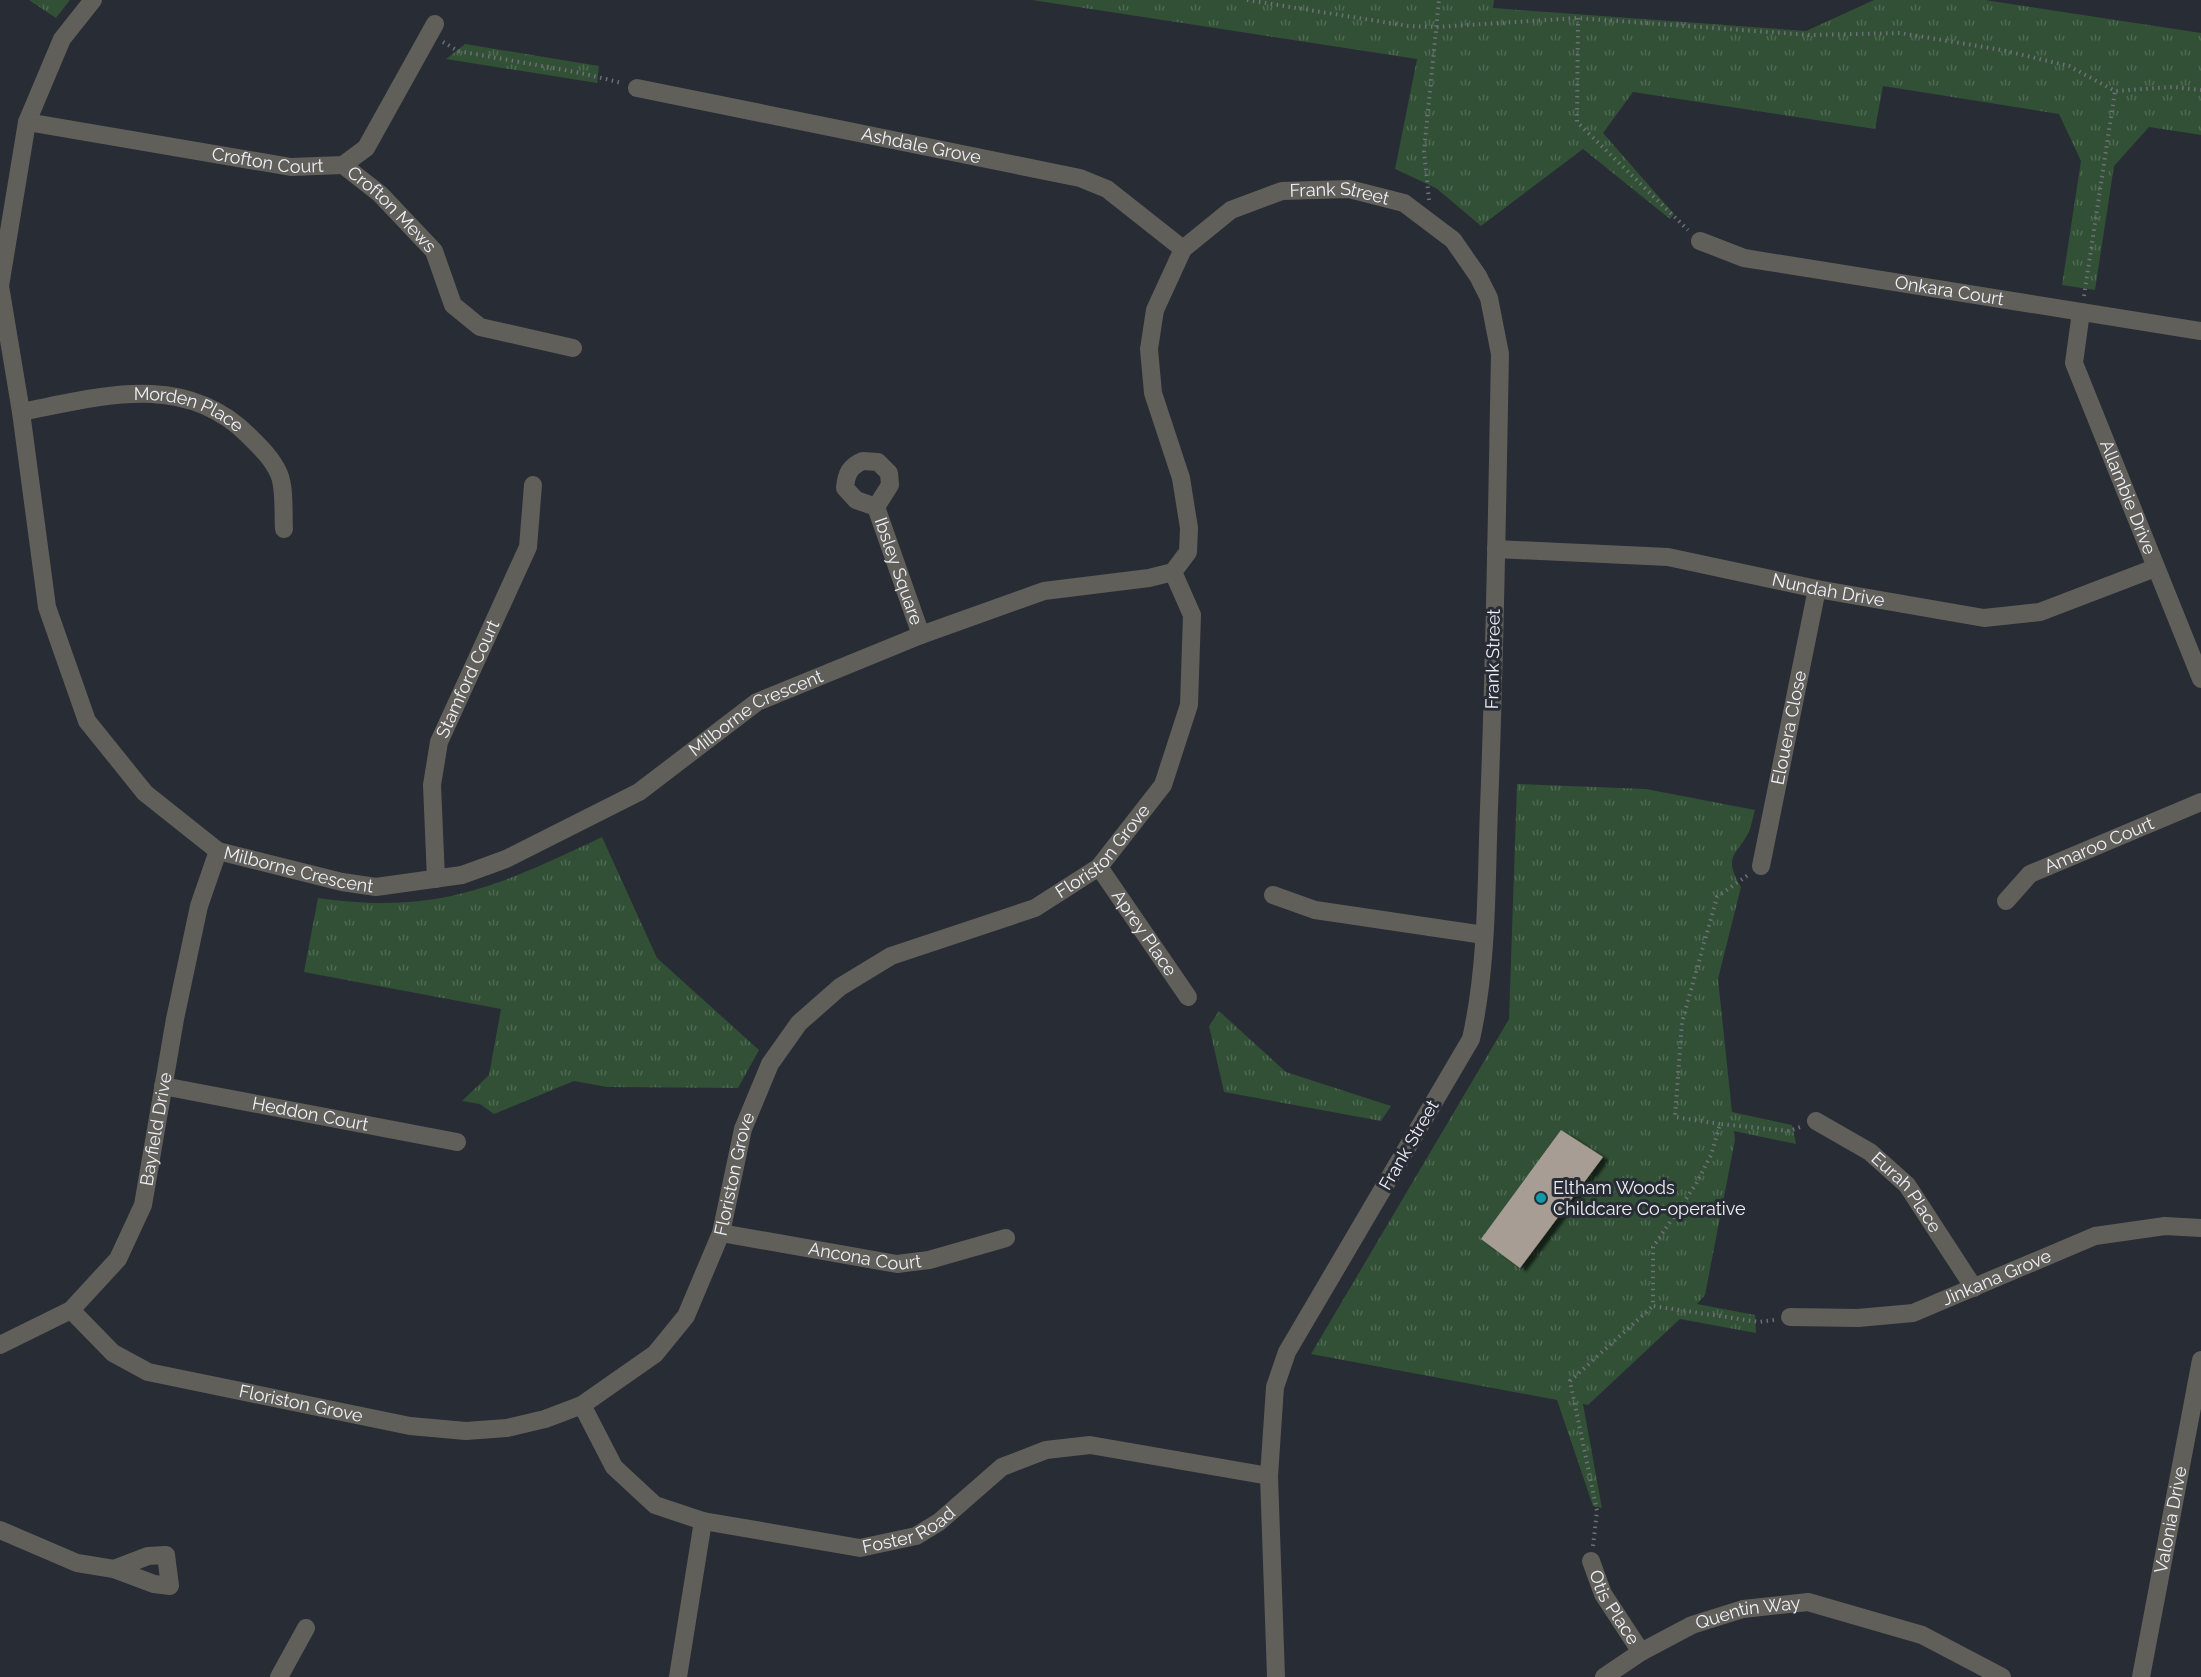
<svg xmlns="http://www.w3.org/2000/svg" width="2201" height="1677" font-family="Raleway,sans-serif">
	<defs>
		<pattern id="park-tufts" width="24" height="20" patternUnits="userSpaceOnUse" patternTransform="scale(1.5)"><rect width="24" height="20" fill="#315035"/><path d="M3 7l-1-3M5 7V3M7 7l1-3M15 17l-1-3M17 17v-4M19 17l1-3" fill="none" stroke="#4f6a53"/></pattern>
		<filter id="shadow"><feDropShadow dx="6" dy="3.5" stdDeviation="1.5" flood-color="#0009"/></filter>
	</defs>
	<rect width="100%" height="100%" fill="#282c35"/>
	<g fill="url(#park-tufts)">
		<polygon points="29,0 70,0 56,18"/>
		<polygon points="1032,0 1494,0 1493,8 1806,31 1874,0 1985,0 2201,33 2201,135 2149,127 2114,166 2095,290 2062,285 2081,161 2059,114 1883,86 1875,129 1633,92 1603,133 1674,214 1670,219 1583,149 1481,226 1436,188 1395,169 1417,59"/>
		<polygon points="465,44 599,66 597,83 446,59"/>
		<path d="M1517,784L1646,789L1755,810C1753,816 1752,823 1750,829C1739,855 1721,854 1741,887L1718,979L1732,1112L1792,1125L1796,1144L1734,1131L1735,1140L1705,1295L1697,1304L1755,1315L1756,1333L1680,1319L1588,1405L1583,1404L1602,1508L1593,1506L1557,1400L1311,1354L1509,1019Z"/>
		<path d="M602,837L657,958L759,1050L738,1088L607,1087L574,1081L494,1114L480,1104L462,1101L489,1075L501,1009L304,972L318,898C438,915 496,887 602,837Z"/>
		<polygon points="1219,1011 1286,1072 1391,1106 1381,1121 1224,1092 1209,1026"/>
	</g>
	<polygon fill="#a79d94" filter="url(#shadow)" points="1561,1130 1603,1157 1520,1268 1481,1239"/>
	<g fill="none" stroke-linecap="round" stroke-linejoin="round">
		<g stroke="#6d7078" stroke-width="4" stroke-dasharray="1.5 4.5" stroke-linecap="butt">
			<polyline points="1247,0 1408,26 1437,27 1578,18 1810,35 1900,33 2002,50 2069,66 2115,91 2172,87 2201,90"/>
			<polyline points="1578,18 1577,122 1688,230"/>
			<polyline points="443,42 458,51 581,73 622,83"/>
			<polyline points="1429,200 1424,151 1439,0"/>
			<polyline points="2084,296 2115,91"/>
			<polyline points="1720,1124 1675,1117 1682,1022 1717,897 1748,875"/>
			<polyline points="1774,1320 1759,1322 1653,1306 1653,1247 1696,1184 1711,1155 1720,1124 1789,1131 1800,1127"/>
			<polyline points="1593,1546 1597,1511 1570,1381 1653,1306"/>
		</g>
		<g stroke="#615f5a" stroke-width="18">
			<path id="s1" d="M93,0L62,39L27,122L0,286L21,412L47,607L87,721L145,793L218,851L342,882L376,887L462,875L506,859L639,792L757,702L921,635L1044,591L1149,578L1173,572"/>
			<path id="s2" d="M637,88L1080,178L1107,189L1183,249"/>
			<path id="s3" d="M27,122L291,167L343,165L366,148L435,24"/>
			<path id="s4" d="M343,165L380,194L434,251L453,305L480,327L573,348"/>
			<path id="s5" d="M1700,241L1744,258L2201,331"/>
			<path id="s6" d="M2081,312L2074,363L2201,679"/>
			<path id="s7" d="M21,412C100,397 183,371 248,435C259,446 272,458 279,474C285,488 283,513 284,529"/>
			<path d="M863,461L878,462L889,473L890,485L876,507L856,500L845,488C846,474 850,466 863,461Z"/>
			<path id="s8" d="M876,507L921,635"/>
			<path id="s9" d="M1496,549L1668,557L1817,589L1984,618L2040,612L2155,568"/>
			<path id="s10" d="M1173,572L1188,552L1189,528L1181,478L1153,393L1149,349L1155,310L1183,249L1231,210L1282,191L1349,189L1404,203L1453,240L1478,276L1489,298L1500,354C1497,505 1495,657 1489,808C1486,885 1488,963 1471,1039L1287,1352L1275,1387L1269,1476L1276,1677"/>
			<path id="s11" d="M1761,866L1817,589"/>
			<path id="s12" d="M1099,867L1188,997"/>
			<path id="s13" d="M436,879L432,785L439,742L528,547L533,485"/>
			<polyline points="1273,895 1315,910 1484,935"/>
			<path id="s14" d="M2006,901L2030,874L2201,802"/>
			<path id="s15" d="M163,1086L457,1142"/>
			<path id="s16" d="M1816,1121L1870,1152L1907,1185L1974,1288"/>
			<path id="s17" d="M721,1233L897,1264L929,1260L1006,1238"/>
			<path id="s18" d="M71,1310L113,1353L148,1372L410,1426L466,1431L507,1428L545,1419L582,1405L655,1354L686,1316L721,1233L743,1129L770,1064L799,1023L840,987L891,956L1035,908L1099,867L1163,785L1189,705L1192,615L1173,572"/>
			<path id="s19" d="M1790,1317L1858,1318L1913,1313L2095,1236L2165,1226L2201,1228"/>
			<path id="s20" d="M0,1345L71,1310L118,1259L143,1205L175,1019L199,906L218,851"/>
			<path id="s21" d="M582,1405L614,1467L655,1505L703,1521L860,1548L916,1536L939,1522L1002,1467L1046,1450L1090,1445L1269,1476"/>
			<polyline points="0,1530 77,1563 114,1569 154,1584 170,1586 166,1555 148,1556 114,1569"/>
			<path id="s22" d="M1591,1561L1603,1594L1641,1652"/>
			<polyline points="279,1677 306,1628"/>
			<polyline points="678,1677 703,1521"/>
			<path id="s23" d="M1604,1677L1641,1652L1692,1625L1743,1609L1808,1602L1922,1635L2002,1677"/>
			<path id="s24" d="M2141,1677L2201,1360"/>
		</g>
	</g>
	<circle fill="#0f9aa8" stroke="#282c35" stroke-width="2" cx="1541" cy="1198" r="6"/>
	<g text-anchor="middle" stroke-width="6" stroke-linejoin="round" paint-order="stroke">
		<g font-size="18" fill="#eef0f7" stroke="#282c35">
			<text dy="6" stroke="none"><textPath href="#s2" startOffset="290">Ashdale Grove</textPath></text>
			<text dy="6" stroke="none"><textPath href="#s3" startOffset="244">Crofton Court</textPath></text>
			<text dy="6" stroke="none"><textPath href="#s10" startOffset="514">Frank Street</textPath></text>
			<text dy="6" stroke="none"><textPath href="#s4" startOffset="66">Crofton Mews</textPath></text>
			<text dy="6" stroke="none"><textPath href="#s5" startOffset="255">Onkara Court</textPath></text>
			<text dy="6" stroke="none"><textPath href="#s7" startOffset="172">Morden Place</textPath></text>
			<text dy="6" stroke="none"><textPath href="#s6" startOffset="196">Allambie Drive</textPath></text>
			<text dy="6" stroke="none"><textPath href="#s8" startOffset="68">Ibsley Square</textPath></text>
			<text dy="6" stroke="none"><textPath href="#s9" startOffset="336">Nundah Drive</textPath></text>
			<text transform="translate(1493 659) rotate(-89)" y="6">Frank Street</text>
			<text dy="6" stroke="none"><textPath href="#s13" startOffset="207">Stamford Court</textPath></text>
			<text dy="6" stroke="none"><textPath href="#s1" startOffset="1524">Milborne Crescent</textPath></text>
			<text dy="6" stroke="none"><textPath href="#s11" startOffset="141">Elouera Close</textPath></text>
			<text dy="6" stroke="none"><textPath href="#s14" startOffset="111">Amaroo Court</textPath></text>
			<text dy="6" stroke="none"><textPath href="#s18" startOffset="1354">Floriston Grove</textPath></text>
			<text dy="6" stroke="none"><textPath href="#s1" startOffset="1020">Milborne Crescent</textPath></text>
			<text dy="6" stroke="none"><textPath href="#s12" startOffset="80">Aprey Place</textPath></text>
			<text dy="6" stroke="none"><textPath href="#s15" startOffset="150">Heddon Court</textPath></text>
			<text dy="6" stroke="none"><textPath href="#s20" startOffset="285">Bayfield Drive</textPath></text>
			<text transform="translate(1409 1145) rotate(-60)" y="6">Frank Street</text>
			<text dy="6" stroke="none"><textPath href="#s18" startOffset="832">Floriston Grove</textPath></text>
			<text dy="6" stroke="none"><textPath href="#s16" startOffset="117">Eurah Place</textPath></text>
			<text dy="6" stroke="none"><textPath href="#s17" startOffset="146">Ancona Court</textPath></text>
			<text dy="6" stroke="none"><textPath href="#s19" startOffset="214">Jinkana Grove</textPath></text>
			<text dy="6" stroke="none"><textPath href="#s18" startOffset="256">Floriston Grove</textPath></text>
			<text dy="6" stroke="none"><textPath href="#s24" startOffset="160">Valonia Drive</textPath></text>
			<text dy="6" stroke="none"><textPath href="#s21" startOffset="388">Foster Road</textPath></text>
			<text dy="6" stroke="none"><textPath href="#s22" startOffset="52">Otis Place</textPath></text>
			<text dy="6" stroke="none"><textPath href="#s23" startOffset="160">Quentin Way</textPath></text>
		</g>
		<g font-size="18" fill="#eef0f7" stroke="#282c35" text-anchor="start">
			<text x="1553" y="1194">Eltham Woods<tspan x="1553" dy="21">Childcare Co-operative</tspan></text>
		</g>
	</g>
</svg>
